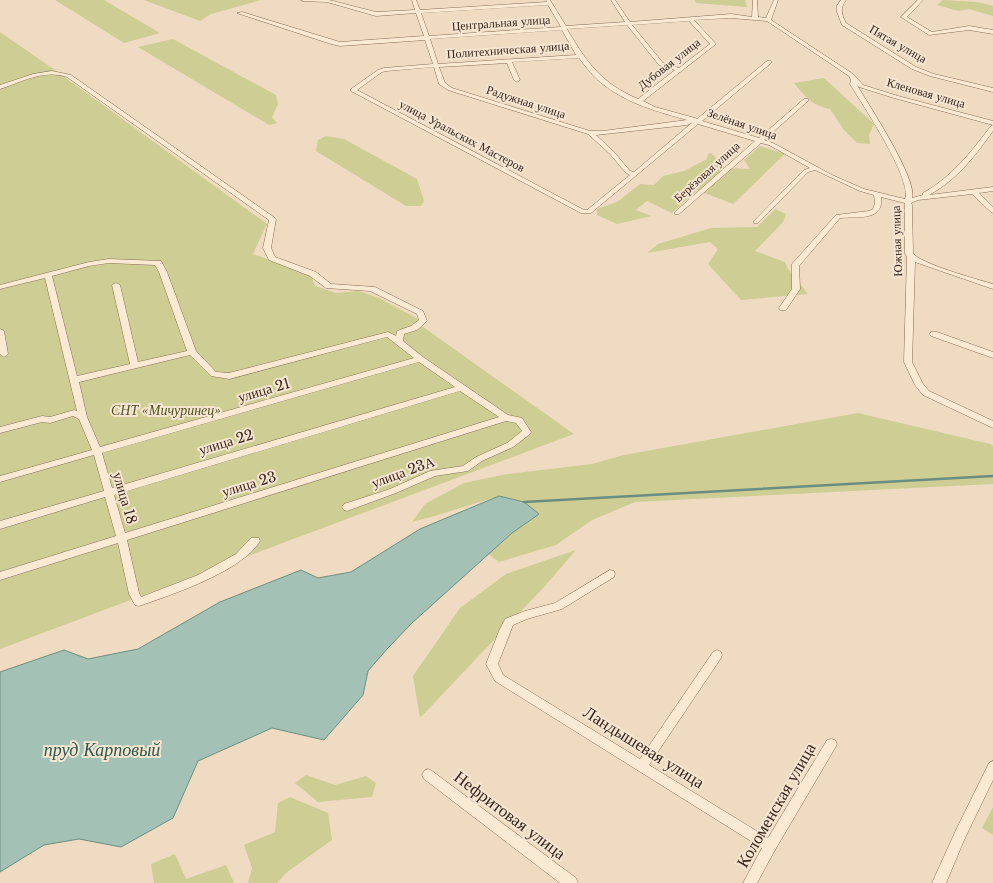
<svg xmlns="http://www.w3.org/2000/svg" width="993" height="883" font-family="'Libre Baskerville',serif">
	<rect width="100%" height="100%" fill="#efdbc1"/>
	<g fill="#cdcd94">
		<polygon points="55,0 104,0 160,33 124,43"/>
		<polygon points="144,0 261,0 211,14 200,21"/>
		<polygon points="695,0 745,0 747,7 696,3"/>
		<polygon points="943,0 977,2 993,6 993,16 969,9 959,11 937,5"/>
		<polygon points="0,32 52,68 267,224 253,254 311,275 315,286 336,293 359,291 379,298 422,321 416,322 574,434 0,649"/>
		<polygon points="173,39 276,95 278,104 272,117 277,123 269,125 138,47"/>
		<path d="M824,78L874,124L869,135L870,144L857,143L844,130L830,109C812,106 805,96 794,83Z"/>
		<polygon points="326,136 344,139 417,179 424,201 421,206 406,206 316,151 318,140"/>
		<polygon points="760,146 785,154 733,204 697,190 672,213 647,201 636,210 651,216 617,224 597,215 597,209 617,202 640,184 654,185 663,176 684,171 707,159 708,154 711,153 726,168 750,169 744,160"/>
		<polygon points="775,209 786,214 783,222 755,251 785,262 788,269 808,294 741,300 708,264 718,249 710,242 647,253 658,244 711,228 757,227"/>
		<polygon points="858,413 990,444 993,446 993,484 635,502 592,520 556,545 499,562 488,554 512,533 539,514 524,502 499,496 435,516 412,522 425,504 464,483 507,474 592,464 624,455"/>
		<polygon points="576,550 545,586 420,718 413,676 460,608 506,574"/>
		<polygon points="306,775 335,785 366,776 376,783 372,797 318,802 295,783"/>
		<polygon points="290,797 328,813 332,840 287,872 277,883 248,883 252,868 244,845 275,832 278,803"/>
		<polygon points="993,807 993,835 982,828"/>
		<polygon points="175,854 186,879 226,865 234,883 154,883 151,864"/>
	</g>
	<polygon fill="#a4c1b5" stroke="#6a8f81" points="499,496 524,502 539,514 512,533 412,623 388,648 368,671 363,695 324,740 272,728 198,761 173,818 121,847 79,839 44,845 0,872 0,672 64,650 88,659 138,649 220,602 301,570 318,578 351,572 420,529"/>
	<g fill="none" stroke-linecap="round" stroke-linejoin="round">
		<polyline stroke="#6a8f81" stroke-width="2.5" points="524,502 993,476"/>
		<g stroke="#896c58" stroke-width="1">
			<g id="minor">
				<path d="M301,0H329L376,12L415,10L412,0H416L420,10L547,2L546,0H550L566,26L625,22L611,0H615L630,22L731,14L752,17L753,0H757L758,17L766,18L774,0H778L771,20L853,74L863,85L898,96L993,121V125L894,98L859,87L857,85C868,104 918,179 912,198L923,195V193C952,177 971,152 991,126L993,125V131C975,156 957,180 929,195L993,187V191L979,193L993,207V213L991,212L972,194L918,200L911,203L912,205L913,253C918,263 979,280 993,284V289L915,262L912,362L923,384L929,391L993,421V428L923,395L915,385L904,362L907,257L905,253V203L881,197C884,222 857,216 840,218L799,266L800,289L786,310H780L779,308L792,289V264L836,215L869,211L873,209L875,203L874,195L860,191L815,170L808,172L758,223H754V221L804,170L810,168L769,145L761,143L679,214H675V212L755,141L698,124L591,213H581L351,91V89L378,70L384,68L433,64L425,40L340,46L331,44L237,13L242,12L340,42L424,36L416,13L376,16L327,2L303,1ZM548,5L561,27L429,36L421,13ZM731,18L767,21L849,76L851,80L850,84C862,104 913,180 905,199L864,189L832,175L773,143L764,140L808,101V99H804L759,138L702,121L771,63V61H767L697,119L695,118L655,107L643,101L716,44L694,20ZM689,21L710,44L679,68L663,63L632,25ZM627,25L659,65L675,70L638,99C601,83 587,63 567,29ZM562,30L576,55L438,64L430,39ZM579,58C586,67 594,78 604,85C628,104 659,112 687,120L603,131H590L452,88L445,83L439,67L507,63L514,80L517,82L520,80L512,62ZM434,67L439,84L448,90L588,134L610,154L626,173L630,175L587,210H584L357,90L382,72L387,71ZM693,122L634,172L630,171L614,152L596,135L687,125Z"/>
				<path d="M841,0H846C840,8 841,14 846,23L916,67L934,74L993,88V92L930,76L912,69L842,25L837,12V6Z"/>
				<polygon points="918,0 923,0 907,17 932,32 969,26 993,30 993,34 969,30 929,35 901,17"/>
				<path d="M52,71L71,75L275,218L276,219L271,248L275,257L316,272L331,284L375,287L423,311L427,321L417,330L404,334L403,341L423,357L508,415L522,418L531,432L530,434L513,447L482,461L468,471L435,476L396,493L347,511L344,510L342,507L344,504L390,489L430,471L463,466L476,457L507,443L522,431L516,423L506,421L127,540L139,593L141,597L198,575L236,554L251,538H259L260,541C243,571 171,595 139,606L135,605L129,594L118,543L0,580V572L116,536L105,497L0,529V521L104,491L94,455L0,482V476L92,450L79,419L73,416L50,423L42,422L0,433V427L42,416L50,417L74,410L77,411L45,278L0,289V285L89,262L109,259L161,261L167,272L196,351L216,372L229,373L388,332L396,336L397,331L411,326L419,320L417,314L370,291L326,288L310,276L269,260L263,248L269,220L67,77C43,69 22,82 0,89V85L33,74ZM109,263L155,265L159,272L187,351L138,362L120,285L116,283L112,285L130,364L77,376L52,276L89,266ZM387,337L414,358L100,447L87,417L79,382L190,355L211,376L229,379ZM419,362L455,387L112,488L102,453ZM460,391L499,417L125,533L114,495Z"/>
				<polygon points="0,329 4,331 8,354 4,357 0,354"/>
				<polygon points="931,332 937,332 993,352 993,358 931,336 930,334"/>
				<polygon points="610,570 614,571 615,574 614,577 562,609 527,619 513,625 498,664 503,675 640,759 713,652 717,650 721,652 722,655 721,658 649,765 768,838 827,740 831,739 835,740 837,744 835,748 775,850 757,883 743,883 762,848 495,681 486,664 499,631 505,619 525,611 555,603"/>
				<polygon points="993,761 993,780 965,838 946,883 932,883 956,830 989,763"/>
				<polygon points="428,769 432,771 576,878 578,883 560,883 424,779 422,775 424,771"/>
			</g>
		</g>
		<use href="#minor" fill="#faead4" fill-rule="evenodd"/>
	</g>
	<g text-anchor="middle" stroke-width="4" stroke-linejoin="round" paint-order="stroke">
		<g font-size="12" fill="#38261d" stroke="#f6e6d1">
			<text transform="translate(501 23) rotate(-4)" y="4">Центральная улица</text>
			<text transform="translate(898 44) rotate(30)" y="4">Пятая улица</text>
			<text transform="translate(508 50) rotate(-4)" y="4">Политехническая улица</text>
			<text transform="translate(669 64) rotate(-38)" y="4">Дубовая улица</text>
			<text transform="translate(926 93) rotate(16)" y="4">Кленовая улица</text>
			<text transform="translate(526 102) rotate(18)" y="4">Радужная улица</text>
			<text transform="translate(742 124) rotate(19)" y="4">Зелёная улица</text>
			<text transform="translate(462 136) rotate(28)" y="4">улица Уральских Мастеров</text>
			<text transform="translate(707 172) rotate(-42)" y="4">Берёзовая улица</text>
			<text transform="translate(897 241) rotate(-92)" y="4">Южная улица</text>
		</g>
		<g font-size="14" fill="#38261d" stroke="#f6e6d1">
			<text transform="translate(264 390) rotate(-16)" y="5">улица 21</text>
			<text transform="translate(226 442) rotate(-17)" y="5">улица 22</text>
			<text transform="translate(403 472) rotate(-20)" y="5">улица 23А</text>
			<text transform="translate(249 484) rotate(-17)" y="5">улица 23</text>
			<text transform="translate(125 498) rotate(74)" y="5">улица 18</text>
		</g>
		<g font-size="14" font-style="italic" fill="#4f5523" stroke="#f6e6d1">
			<text x="166" y="415">СНТ «Мичуринец»</text>
		</g>
		<g font-size="17" fill="#38261d" stroke="#f6e6d1">
			<text transform="translate(644 747) rotate(32)" y="6">Ландышевая улица</text>
			<text transform="translate(776 805) rotate(-60)" y="6">Коломенская улица</text>
			<text transform="translate(510 815) rotate(37)" y="6">Нефритовая улица</text>
		</g>
		<g font-size="18" font-style="italic" fill="#2b5850" stroke="#f6e6d1">
			<text x="102" y="756">пруд Карповый</text>
		</g>
	</g>
</svg>
